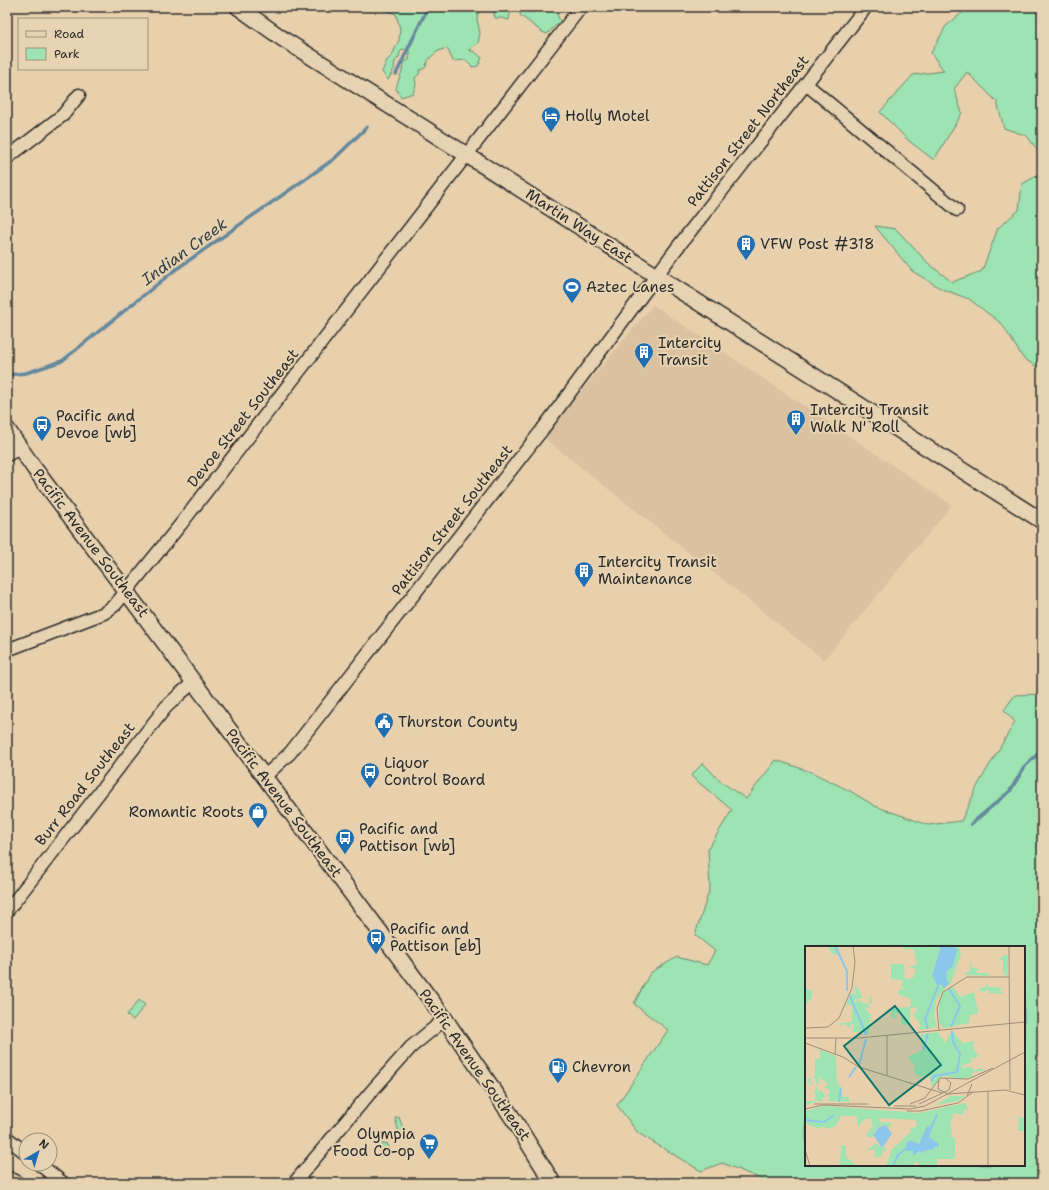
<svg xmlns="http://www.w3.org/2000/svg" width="1049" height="1190" font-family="'Shantell Sans',sans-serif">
	<rect width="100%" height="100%" fill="#e8d0ac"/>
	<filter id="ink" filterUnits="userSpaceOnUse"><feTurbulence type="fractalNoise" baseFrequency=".025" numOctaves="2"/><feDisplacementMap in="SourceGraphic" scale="8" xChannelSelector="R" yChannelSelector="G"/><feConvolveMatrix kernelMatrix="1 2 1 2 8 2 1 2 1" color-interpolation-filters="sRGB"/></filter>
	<g filter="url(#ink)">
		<polygon fill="#dac19f" points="653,305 952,505 824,660 543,437"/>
		<g fill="#9de4b2" stroke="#64886e" fill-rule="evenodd">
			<path d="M382,7H479L477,19L480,33L478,43L469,50L475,52L482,58L478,66L472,67L466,60L453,61L447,48C436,51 429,56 425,68L420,70L419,74L415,78L416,85L413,93L401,97L396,89C398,79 403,73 403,63L409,60L410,52L403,49L400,52L399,57L395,61L394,69L388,80L382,72L387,60L392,56L399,40L400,29L396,14L382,9Z"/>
			<polygon points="491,7 513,7 510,14 509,20 501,18 495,18 493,8"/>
			<polygon points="521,7 554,7 560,21 547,34 542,32 520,15"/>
			<polygon points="964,7 1028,7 1035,9 1042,22 1042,156 1027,136 1004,128 997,102 967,72 954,89 962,113 934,160 909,141 880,112 913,75 944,71 931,53 946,26 963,12"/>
			<polygon points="1042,173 1042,370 1023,358 1002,324 969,299 942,289 912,271 875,226 896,229 928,263 952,282 982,271 998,228 1019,210 1022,184"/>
			<path d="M1042,694V1183H766L759,1178L722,1163L701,1171L638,1133L617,1105L668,1030L634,1004L650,973L677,957L707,965L715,951L695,935L710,888L708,849L732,810L691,776L703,763L720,781L746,799L776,760L811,772L850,791L875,806L928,825L961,821L979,783L1015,722L1004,710L1015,695ZM806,947H1024V1165H806Z"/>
			<polygon points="139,1000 145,1005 133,1020 127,1015"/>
			<polygon points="399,1117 406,1138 401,1140 395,1118"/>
			<polygon points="378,1137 381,1137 383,1145 387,1143 390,1150 389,1153 385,1153 380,1152 377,1143"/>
		</g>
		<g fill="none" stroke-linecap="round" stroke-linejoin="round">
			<g stroke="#65899e" stroke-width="3.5">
				<polyline points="396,74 428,7"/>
				<polyline points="7,375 26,373 62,361 175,270 334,159 367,127"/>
				<polyline points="971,824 1010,791 1025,766 1042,750"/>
			</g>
			<g stroke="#2b2b2b" stroke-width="15">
				<g id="minor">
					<polyline points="806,84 957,210"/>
					<polyline points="7,158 63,115 79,95"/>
					<polyline points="7,455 20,448"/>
					<polyline points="7,650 104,613 115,605 181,524 581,7"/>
					<polyline points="264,777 290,753 542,430 677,248 866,7"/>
					<polyline points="7,911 166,707 181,693 194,682"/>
					<polyline points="7,1138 26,1153"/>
					<polyline points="39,1164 63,1183"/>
					<polyline points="294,1183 370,1093 411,1047 445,1019"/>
				</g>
			</g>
			<g stroke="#2b2b2b" stroke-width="18">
				<g id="major">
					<polyline points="238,7 283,39 418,124 1042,521"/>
					<polyline points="7,429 34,468 445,1019 514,1120 553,1183"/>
				</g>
			</g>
			<g stroke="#2b2b2b" stroke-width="20">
				<polyline id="highway" points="7,1180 14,1183"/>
			</g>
			<use href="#minor" stroke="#e7d3b1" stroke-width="12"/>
			<use href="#major" stroke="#e7d3b1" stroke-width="15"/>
			<use href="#highway" stroke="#e7d3b1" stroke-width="17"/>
		</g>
	</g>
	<defs>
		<g id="hotel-pin" transform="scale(1)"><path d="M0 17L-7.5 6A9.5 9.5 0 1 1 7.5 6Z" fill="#1f6fb2" stroke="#e7d3b1"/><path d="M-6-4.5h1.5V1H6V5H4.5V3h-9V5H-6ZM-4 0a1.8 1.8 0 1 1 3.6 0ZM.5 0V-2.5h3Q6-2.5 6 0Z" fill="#fff"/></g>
		<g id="building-pin" transform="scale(1)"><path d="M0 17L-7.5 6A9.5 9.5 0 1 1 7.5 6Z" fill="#1f6fb2" stroke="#e7d3b1"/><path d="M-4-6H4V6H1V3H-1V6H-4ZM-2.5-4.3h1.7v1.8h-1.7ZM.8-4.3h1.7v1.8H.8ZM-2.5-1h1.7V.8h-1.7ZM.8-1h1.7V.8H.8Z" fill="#fff"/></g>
		<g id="stadium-pin" transform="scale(1)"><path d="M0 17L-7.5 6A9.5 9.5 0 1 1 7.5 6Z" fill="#1f6fb2" stroke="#e7d3b1"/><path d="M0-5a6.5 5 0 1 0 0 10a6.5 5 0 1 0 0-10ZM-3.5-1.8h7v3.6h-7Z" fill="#fff"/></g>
		<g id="bus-pin" transform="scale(1)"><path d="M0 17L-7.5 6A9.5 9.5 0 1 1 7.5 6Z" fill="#1f6fb2" stroke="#e7d3b1"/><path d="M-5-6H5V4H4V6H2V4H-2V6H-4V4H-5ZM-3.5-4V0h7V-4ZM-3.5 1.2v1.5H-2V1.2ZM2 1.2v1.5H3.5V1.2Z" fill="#fff"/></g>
		<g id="civic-pin" transform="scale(1)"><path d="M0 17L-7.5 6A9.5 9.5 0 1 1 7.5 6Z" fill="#1f6fb2" stroke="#e7d3b1"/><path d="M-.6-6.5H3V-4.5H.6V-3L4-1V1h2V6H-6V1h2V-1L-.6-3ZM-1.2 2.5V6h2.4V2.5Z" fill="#fff"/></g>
		<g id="shop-pin" transform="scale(1)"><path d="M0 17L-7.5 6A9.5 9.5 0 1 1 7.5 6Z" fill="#1f6fb2" stroke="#e7d3b1"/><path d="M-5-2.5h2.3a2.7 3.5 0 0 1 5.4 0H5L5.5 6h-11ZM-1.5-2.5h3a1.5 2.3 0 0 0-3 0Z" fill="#fff"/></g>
		<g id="fuel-pin" transform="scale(1)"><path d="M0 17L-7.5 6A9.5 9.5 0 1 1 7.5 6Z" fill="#1f6fb2" stroke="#e7d3b1"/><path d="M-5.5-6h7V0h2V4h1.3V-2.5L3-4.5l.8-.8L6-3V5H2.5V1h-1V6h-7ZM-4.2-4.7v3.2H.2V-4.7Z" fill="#fff"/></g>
		<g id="supermarket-pin" transform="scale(1)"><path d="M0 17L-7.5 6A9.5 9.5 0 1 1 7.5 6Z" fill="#1f6fb2" stroke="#e7d3b1"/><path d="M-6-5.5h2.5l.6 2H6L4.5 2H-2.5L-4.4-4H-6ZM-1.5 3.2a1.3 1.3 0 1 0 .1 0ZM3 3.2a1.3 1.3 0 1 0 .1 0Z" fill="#fff"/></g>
	</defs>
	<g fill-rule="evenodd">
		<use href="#hotel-pin" x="551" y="116"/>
		<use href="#building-pin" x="746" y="244"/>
		<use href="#stadium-pin" x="572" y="287"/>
		<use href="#building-pin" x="644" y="352"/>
		<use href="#building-pin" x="796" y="419"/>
		<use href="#bus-pin" x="42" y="425"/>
		<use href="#building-pin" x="584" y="571"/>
		<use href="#civic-pin" x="384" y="722"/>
		<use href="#bus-pin" x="370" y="772"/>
		<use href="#shop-pin" x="258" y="812"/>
		<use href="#bus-pin" x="345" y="838"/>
		<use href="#bus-pin" x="376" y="938"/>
		<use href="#fuel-pin" x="558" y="1067"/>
		<use href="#supermarket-pin" x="429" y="1143"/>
	</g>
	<g text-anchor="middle" stroke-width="4" stroke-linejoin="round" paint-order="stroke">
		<g font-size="15" fill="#2b2b2b" stroke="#e7d3b1" text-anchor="start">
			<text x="565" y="121">Holly Motel</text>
			<text x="760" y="249">VFW Post #318</text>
			<text x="586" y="292">Aztec Lanes</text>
			<text x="658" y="348">Intercity<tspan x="658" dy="17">Transit</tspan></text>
			<text x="810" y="415">Intercity Transit<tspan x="810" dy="17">Walk N' Roll</tspan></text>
			<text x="56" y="421">Pacific and<tspan x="56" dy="17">Devoe [wb]</tspan></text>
			<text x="598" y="567">Intercity Transit<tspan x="598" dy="17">Maintenance</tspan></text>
			<text x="398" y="727">Thurston County</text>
			<text x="384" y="768">Liquor<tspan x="384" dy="17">Control Board</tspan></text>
			<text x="244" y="817" text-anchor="end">Romantic Roots</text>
			<text x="359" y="834">Pacific and<tspan x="359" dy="17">Pattison [wb]</tspan></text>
			<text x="390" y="934">Pacific and<tspan x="390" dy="17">Pattison [eb]</tspan></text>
			<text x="572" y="1072">Chevron</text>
			<text x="415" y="1139" text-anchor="end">Olympia<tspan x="415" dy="17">Food Co-op</tspan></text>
		</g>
		<g font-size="15" fill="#2b2b2b" stroke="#e7d3b1">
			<text transform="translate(748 131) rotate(-52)" y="5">Pattison Street Northeast</text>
			<text transform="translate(579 226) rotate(33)" y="5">Martin Way East</text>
			<text transform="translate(243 418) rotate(-52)" y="5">Devoe Street Southeast</text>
			<text transform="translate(452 520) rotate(-52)" y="5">Pattison Street Southeast</text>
			<text transform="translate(91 543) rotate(53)" y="5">Pacific Avenue Southeast</text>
			<text transform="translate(85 784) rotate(-52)" y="5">Burr Road Southeast</text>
			<text transform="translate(284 803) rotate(53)" y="5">Pacific Avenue Southeast</text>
			<text transform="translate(475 1065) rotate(55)" y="5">Pacific Avenue Southeast</text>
		</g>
		<g font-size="16" font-style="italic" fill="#394248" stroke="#e7d3b1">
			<text transform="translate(184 251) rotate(-36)" y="6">Indian Creek</text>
		</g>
	</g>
	<g transform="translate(805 946)">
		<rect width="220" height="220" fill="#e8d0ac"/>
		<path d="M22,0H33L36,11L27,7ZM136,0L127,30L132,38L141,41L131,54L129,69L132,81L114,84L116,80L108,68L112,66L111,61L105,62V79L90,78H96L97,68L89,67L91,72H86V62L105,61L106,53L93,48V44L100,43L96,40L98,34L86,33V18H99L100,33L108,32L111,23L104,21L112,18L109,4L103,2L100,5L99,1ZM150,0H154L156,8L145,40L141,32L142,25L149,17ZM199,9L203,10V30L197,29L202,27L198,26V14H194ZM167,16L166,21L173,23L171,27H183L184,30L161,29L160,27L165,25V18ZM182,35L183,41L201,42L194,43L198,48L184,47V44L175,46V42L181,41ZM49,39L52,41L53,44L55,45L57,52L50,54L49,57L54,54L57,57L65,58L64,51H67V57L66,58L63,59L65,63L60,61L64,68H67L64,73L68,74L64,76L67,81L62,82L65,85L62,90L59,86H47L49,79L46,77L45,83L42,79L37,78L36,82L35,78H31L47,76V59H41L46,47L51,48ZM148,41L155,51L169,46L173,65L172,68L165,69L164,77L139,82L134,77V54L138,47ZM1,42L7,45V51L0,60ZM147,85L158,97L169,95L168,102L173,110L169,113L165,111L167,116L157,120V122L166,121L170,125L175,122L181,124L166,127L168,130L157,133L138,130L127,141L124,129L112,131L108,123L110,120L103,111L117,104L116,88L133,86L136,92L138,91L139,98ZM11,103V102L31,110L32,136L37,142L35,146L39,151H44V156H51L23,155L25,151L21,150L25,147L23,142H20L22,137L14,131L13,133L16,134L12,135L16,137L12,138L13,147L15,144L19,147L20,152H17L18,156L12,154L11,156L0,159L2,155H10L11,149L9,148L12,139L10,132L5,133V137L9,135L5,140L2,133L10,131V113H15V104ZM146,150H160L153,155L131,159ZM160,157L164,164L160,163L157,169L149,167L145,178L147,183L146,191H150V213H132V220H116L111,215L108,220H81L87,203L106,186L105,183L112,180L111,174L74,172L75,176L86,177V182L81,179L75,180L69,186L68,191H63L62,187L68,180L66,173H60L52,181V170H36L31,180L22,183L16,180L14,183L0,177V165L19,160L114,167ZM122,184L124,191L134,198L135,202L129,199L128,203L118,206V208L115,205L112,209L101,197L106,194L114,198ZM210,171L220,172V185H213L214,173ZM71,197L77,202L80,199L81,206L77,204V210L73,211L70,212V203L62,205ZM36,199L41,200V211L52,220H35Z" fill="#9de4b2" fill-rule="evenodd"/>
		<path d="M136,0H150L152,4L148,20L142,25L141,32L144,38L139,42L135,38L133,40L127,30ZM81,179L87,188L77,202L68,189L74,181ZM122,180L127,182L124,191L134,198V202L129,200V203L119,205L118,208L115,205L108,210V205H102L101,197L106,194L114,198Z" fill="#8bc7eb"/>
		<path fill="none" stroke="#8bc7eb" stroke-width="2" d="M30,0L42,25V45M144,43L155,60L146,81M45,50L61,89M123,83L120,73L133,40M118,104L123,87M54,119L61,93M44,131L51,121M126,135L129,130L152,126L155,108L148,96L147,85M34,156L36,142M0,174L19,176L29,169M126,182L132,168M88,220L93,209L102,202"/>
		<path fill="none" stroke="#9c8e78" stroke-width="1" d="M204,0L205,144M0,82L23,81L34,72L47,42L50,16L48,0M134,84L132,62L138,46L162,31H204M0,92H54L220,76M0,97L38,111L54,121L137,147M30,108L31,92M82,129V90M134,134L133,143L143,148M183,146V220M142,148L200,144L220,149M162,150L167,138M9,158H63M105,158L120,152L135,132L163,133L188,122M114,158L144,144L146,137L140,132M89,160H111M0,163L18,159L105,163L120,160L220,106M102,165H115L153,157L168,146M0,204L5,220"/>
		<path fill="#0f766e" fill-opacity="0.15" stroke="#0f766e" stroke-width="2" d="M90,60L136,119L84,159L39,100Z"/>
		<rect width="220" height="220" fill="none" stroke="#2b2b2b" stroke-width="2"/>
	</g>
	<rect width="1049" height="1190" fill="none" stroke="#e7d3b1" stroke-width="24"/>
	<rect x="12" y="12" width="1025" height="1166" fill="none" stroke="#2b2b2b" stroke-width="1.5" filter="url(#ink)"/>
	<rect x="18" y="18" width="130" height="52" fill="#e7d3b1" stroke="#9c907b"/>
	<rect x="26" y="31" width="20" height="6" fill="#e7d3b1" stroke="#9c907b"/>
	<text x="54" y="38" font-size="12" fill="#2b2b2b">Road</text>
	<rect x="26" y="48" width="20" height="12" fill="#9de4b2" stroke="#9c907b"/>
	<text x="54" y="58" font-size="12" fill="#2b2b2b">Park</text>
	<g transform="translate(38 1152) rotate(38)"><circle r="19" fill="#e7d3b1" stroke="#9c907b"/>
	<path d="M0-3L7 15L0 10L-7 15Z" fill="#1f6fb2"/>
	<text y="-6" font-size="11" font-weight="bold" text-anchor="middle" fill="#2b2b2b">N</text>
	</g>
</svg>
